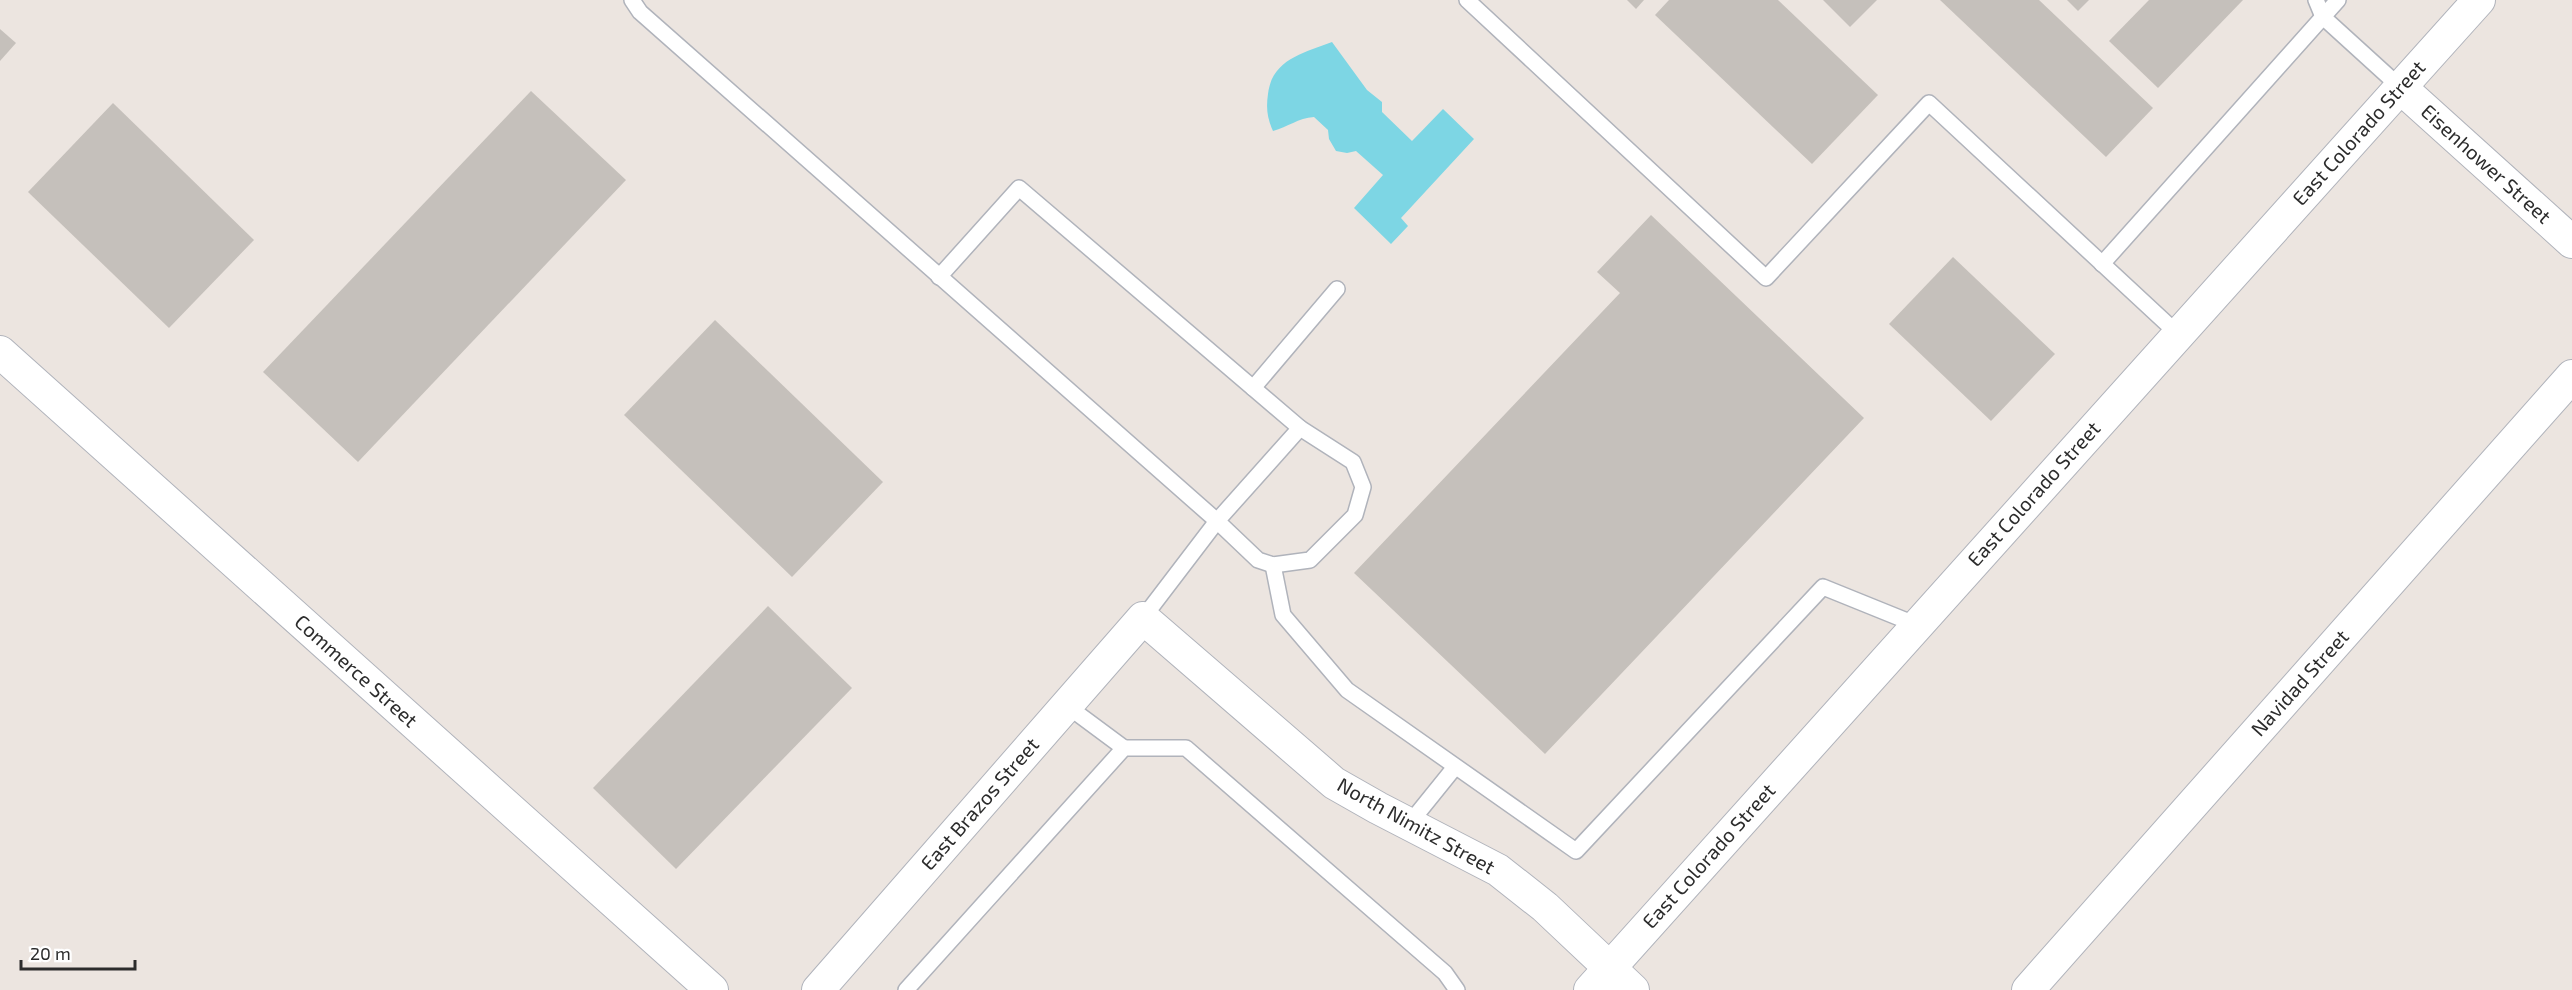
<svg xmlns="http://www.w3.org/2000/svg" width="2572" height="990" font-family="'Exo 2',sans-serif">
	<rect width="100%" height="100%" fill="#ece5e0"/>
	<path fill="#7dd6e4" d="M1332,42L1367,90L1382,102V112L1412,141L1443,109L1474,139L1401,218L1408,226L1391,244L1354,208L1383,175L1356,151L1347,153L1336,151L1329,139L1328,130L1314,117C1298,118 1288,127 1273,131C1267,118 1266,108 1268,94C1272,59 1304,53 1332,42Z"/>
	<g fill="#c5c0bb">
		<polygon points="1627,0 1644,0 1636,9"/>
		<polygon points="1669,0 1778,0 1878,95 1812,164 1655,15"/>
		<polygon points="1823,0 1877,0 1850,27"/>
		<polygon points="1940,0 2039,0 2153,108 2106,157"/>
		<polygon points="2067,0 2089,0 2078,11"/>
		<polygon points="2149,0 2243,0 2158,88 2109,41"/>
		<polygon points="0,29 16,43 0,61"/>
		<polygon points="531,91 626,180 358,462 263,372"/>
		<polygon points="113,103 254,240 169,328 28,192"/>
		<polygon points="1651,215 1864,418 1545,754 1354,573 1620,293 1597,272"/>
		<polygon points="1953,257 2055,354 1991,421 1889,324"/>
		<polygon points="715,320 883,482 792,577 624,415"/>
		<polygon points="768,606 852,688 676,869 593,788"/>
	</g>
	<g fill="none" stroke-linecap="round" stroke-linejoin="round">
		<g stroke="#b0b3bb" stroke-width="18">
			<g id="lane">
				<polyline points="632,0 640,12 1217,521 1143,618"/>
				<polyline points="1467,0 1766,278 1929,103 2178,334"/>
				<polyline points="2316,0 2323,17 2400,87"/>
				<polyline points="2102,264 2338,0"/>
				<polyline points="939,277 1019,188 1300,428"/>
				<polyline points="1253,388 1337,289"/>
				<polygon points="1300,428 1353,462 1363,487 1355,515 1310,560 1273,565 1258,560 1217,521"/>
				<polyline points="1273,565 1283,615 1347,690 1576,851 1823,587 1917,625"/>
				<polyline points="1066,705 1124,748"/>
				<polyline points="1409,824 1455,767"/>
				<polyline points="906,990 1124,748 1186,748 1445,973 1457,990"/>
			</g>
		</g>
		<g stroke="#b0b3bb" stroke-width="34">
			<g id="street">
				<polyline points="2400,87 2572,242"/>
				<polyline points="0,352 712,990"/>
				<polyline points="818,990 1143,618 1334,783 1378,808 1498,870 1545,907 1633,990"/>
				<polyline points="1590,990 2479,0"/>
				<polyline points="2028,990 2572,376"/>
			</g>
		</g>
		<use href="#lane" stroke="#fff" stroke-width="15"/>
		<use href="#street" stroke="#fff" stroke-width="32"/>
	</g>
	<g text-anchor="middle" stroke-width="4.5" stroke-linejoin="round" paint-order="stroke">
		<g font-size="20" fill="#2c2c2c" stroke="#fff">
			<text transform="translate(2359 133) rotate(-48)" y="7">East Colorado Street</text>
			<text transform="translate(2486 164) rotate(42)" y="7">Eisenhower Street</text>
			<text transform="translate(2034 494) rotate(-48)" y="7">East Colorado Street</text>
			<text transform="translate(356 671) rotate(42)" y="7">Commerce Street</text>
			<text transform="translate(2300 683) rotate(-48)" y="7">Navidad Street</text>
			<text transform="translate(980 804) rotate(-49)" y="7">East Brazos Street</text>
			<text transform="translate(1416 826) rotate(29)" y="7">North Nimitz Street</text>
			<text transform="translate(1709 856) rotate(-48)" y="7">East Colorado Street</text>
		</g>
	</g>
	<path d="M21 960v9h114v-9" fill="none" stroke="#2c2c2c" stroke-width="3"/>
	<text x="30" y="960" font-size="18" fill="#2c2c2c" stroke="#ffffff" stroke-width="4.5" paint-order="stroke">20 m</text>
</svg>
